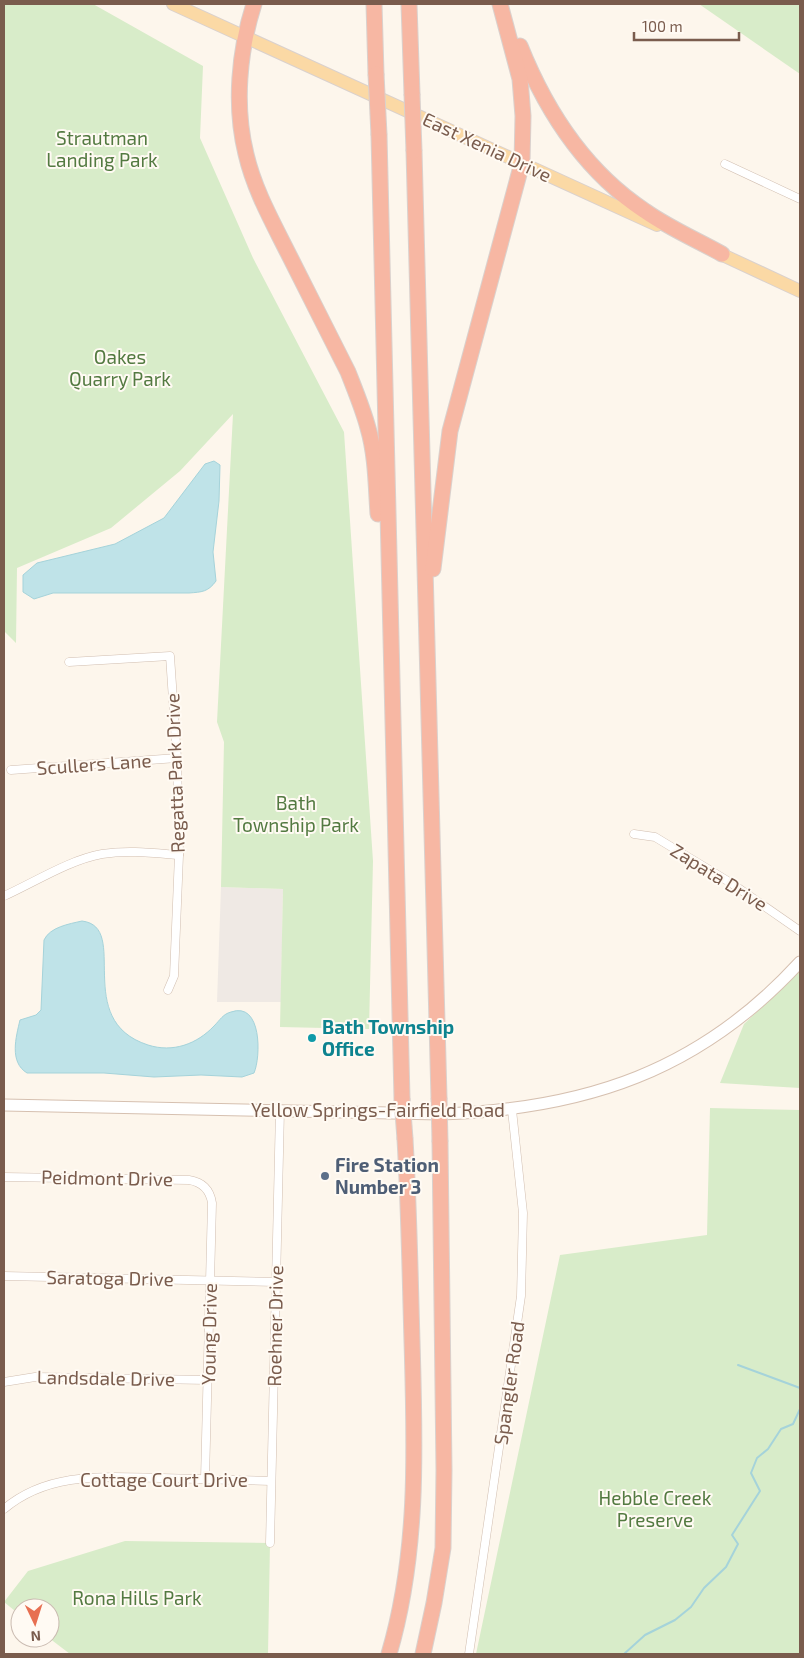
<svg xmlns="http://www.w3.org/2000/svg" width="804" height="1658" font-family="'Exo 2',sans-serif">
	<rect width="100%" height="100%" fill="#fdf6ec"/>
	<polygon fill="#efe9e4" points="221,887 283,889 281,1002 217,1002"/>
	<g fill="#d8ecc9">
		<polygon points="4,4 93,4 203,66 200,138 253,258 344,432 373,861 369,1029 280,1027 283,889 221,887 224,742 217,722 233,414 180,471 111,528 17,568 16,643 4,631"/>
		<polygon points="699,4 800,4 800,74"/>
		<polygon points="800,971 800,1088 720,1083 744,1024"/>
		<polygon points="710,1108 800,1110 800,1654 476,1654 560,1255 707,1235"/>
		<polygon points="125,1541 270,1543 268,1654 70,1654 49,1638 50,1608 20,1608 20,1615 4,1602 28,1571"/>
	</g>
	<g fill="#bfe3e8" stroke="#a5d3da">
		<path d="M214,461L220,465L219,501L213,552L216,581C208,592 202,592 189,593H53L34,599L23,592V575L37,563L115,544L164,518L205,464Z"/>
		<path d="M82,921C131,927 71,1020 148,1045C173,1053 197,1044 214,1026C220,1020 223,1014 231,1012C262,1001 261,1057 254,1073L242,1077L201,1075L154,1077L104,1073H27C9,1062 16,1037 20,1020L36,1015L41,1010L44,940C50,927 69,924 82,921Z"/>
	</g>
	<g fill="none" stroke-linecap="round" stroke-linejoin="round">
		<g stroke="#a5d3da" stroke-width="2">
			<polyline points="738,1365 800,1388"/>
			<polyline points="624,1654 645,1635 675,1620 691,1607 704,1588 726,1567 738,1544 732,1535 760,1491 751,1473 757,1458 768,1449 781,1429 793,1424 800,1409"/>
		</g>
		<g stroke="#d1beb0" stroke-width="9">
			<g id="street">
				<polyline points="725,164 800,199"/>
				<polyline points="69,662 170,656 177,758 179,855 174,976 168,990"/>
				<polyline points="11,770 177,758"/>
				<polyline points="634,834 655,837 731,883 800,931"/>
				<path d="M4,896C35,882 69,860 102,854C128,850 153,853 179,855"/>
				<path d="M4,1177L189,1180C202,1182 210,1190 212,1203L205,1479"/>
				<polyline points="4,1276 276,1282"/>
				<polyline points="4,1382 35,1377 208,1380"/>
				<path d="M4,1509C49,1471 106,1477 161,1478C198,1479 234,1480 271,1481"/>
				<polyline points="270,1543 280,1110"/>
				<polyline points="469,1654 521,1296 523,1213 512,1110"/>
			</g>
		</g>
		<g stroke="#d6c0b0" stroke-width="13">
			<path id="secondary" d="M4,1105L441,1114C586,1109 700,1071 800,962"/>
		</g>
		<g stroke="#dad1cd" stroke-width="14">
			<g id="primary">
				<polyline points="173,4 657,225"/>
				<polyline points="714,251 800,291"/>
			</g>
		</g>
		<g stroke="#dad1cd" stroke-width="17">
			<g id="highway">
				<path d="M254,4C239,51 234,106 246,154C254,189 272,221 288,253C308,293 328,332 348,372C355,390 363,409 368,428C376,455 376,486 378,514"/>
				<polyline points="374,4 376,74"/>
				<polyline points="409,4 412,94"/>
				<path d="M520,46C546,111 586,172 645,211C669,228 697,240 722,254"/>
				<path d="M379,135C386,456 396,777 402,1099"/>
				<polyline points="414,151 439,1098"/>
				<polyline points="433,569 450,431 522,163 523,116 520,79 500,4"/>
				<path d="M389,1654C419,1552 415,1446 412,1341C410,1274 409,1207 405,1139"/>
				<polyline points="423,1654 434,1603 443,1548 444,1470 440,1142"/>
			</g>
		</g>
		<use href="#street" stroke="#fff" stroke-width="8"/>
		<use href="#secondary" stroke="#fff" stroke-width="11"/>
		<use href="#primary" stroke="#fbd9a5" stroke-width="12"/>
		<use href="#highway" stroke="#f7b7a3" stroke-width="15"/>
		<g stroke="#dad1cd" stroke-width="17" stroke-linecap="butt">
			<g id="highway-bridge">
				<polyline points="376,74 379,135"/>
				<polyline points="412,94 414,151"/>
				<polyline points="439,1098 440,1142"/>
				<polyline points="402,1099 405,1139"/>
			</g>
		</g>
		<use href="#highway-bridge" stroke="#f7b7a3" stroke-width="15"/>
	</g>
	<circle fill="#0f9aa8" stroke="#fffaf3" stroke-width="2" cx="312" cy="1038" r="5"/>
	<circle fill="#5c6f8a" stroke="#fffaf3" stroke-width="2" cx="325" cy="1176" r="5"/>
	<g text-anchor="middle" stroke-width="4" stroke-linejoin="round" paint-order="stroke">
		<g font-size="19" fill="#537a41" stroke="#fffaf3">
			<text x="102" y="145">Strautman<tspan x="102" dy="22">Landing Park</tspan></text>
			<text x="120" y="364">Oakes<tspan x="120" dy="22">Quarry Park</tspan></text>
			<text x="296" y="810">Bath<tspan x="296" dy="22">Township Park</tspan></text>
			<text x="655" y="1505">Hebble Creek<tspan x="655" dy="22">Preserve</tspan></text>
			<text x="137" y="1605">Rona Hills Park</text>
		</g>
		<g font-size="19" fill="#7a5c4d" stroke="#fffaf3">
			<text transform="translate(487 147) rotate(25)" y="7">East Xenia Drive</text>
			<text transform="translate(94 764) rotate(-4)" y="7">Scullers Lane</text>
			<text transform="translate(175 773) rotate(-92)" y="7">Regatta Park Drive</text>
			<text transform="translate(719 877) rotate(32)" y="7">Zapata Drive</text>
			<text x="378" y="1117">Yellow Springs-Fairfield Road</text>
			<text transform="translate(107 1178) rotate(1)" y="7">Peidmont Drive</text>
			<text transform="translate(110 1278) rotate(1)" y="7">Saratoga Drive</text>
			<text transform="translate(275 1326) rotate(-89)" y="7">Roehner Drive</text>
			<text transform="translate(209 1334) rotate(-89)" y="7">Young Drive</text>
			<text transform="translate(106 1378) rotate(1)" y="7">Landsdale Drive</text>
			<text transform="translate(509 1383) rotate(-82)" y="7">Spangler Road</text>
			<text x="164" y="1487">Cottage Court Drive</text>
		</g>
		<g font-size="19" font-weight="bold" fill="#0d838f" stroke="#fffaf3" text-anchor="start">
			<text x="322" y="1034">Bath Township<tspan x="322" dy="22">Office</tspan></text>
		</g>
		<g font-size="19" font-weight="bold" fill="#4e5e75" stroke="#fffaf3" text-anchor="start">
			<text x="335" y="1172">Fire Station<tspan x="335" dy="22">Number 3</tspan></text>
		</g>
	</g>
	<rect width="804" height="1658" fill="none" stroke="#7a5c4d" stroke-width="10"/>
	<g transform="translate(35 1623) rotate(176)"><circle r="24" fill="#fffaf3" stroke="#cabbb1"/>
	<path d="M0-4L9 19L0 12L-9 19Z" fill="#e76f51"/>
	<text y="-8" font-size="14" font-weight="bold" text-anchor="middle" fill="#7a5c4d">N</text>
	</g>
	<path d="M634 32v8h105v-8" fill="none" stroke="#7a5c4d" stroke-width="2.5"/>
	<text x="642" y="32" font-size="15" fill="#7a5c4d" stroke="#fffaf3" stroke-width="4" paint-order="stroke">100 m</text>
</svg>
